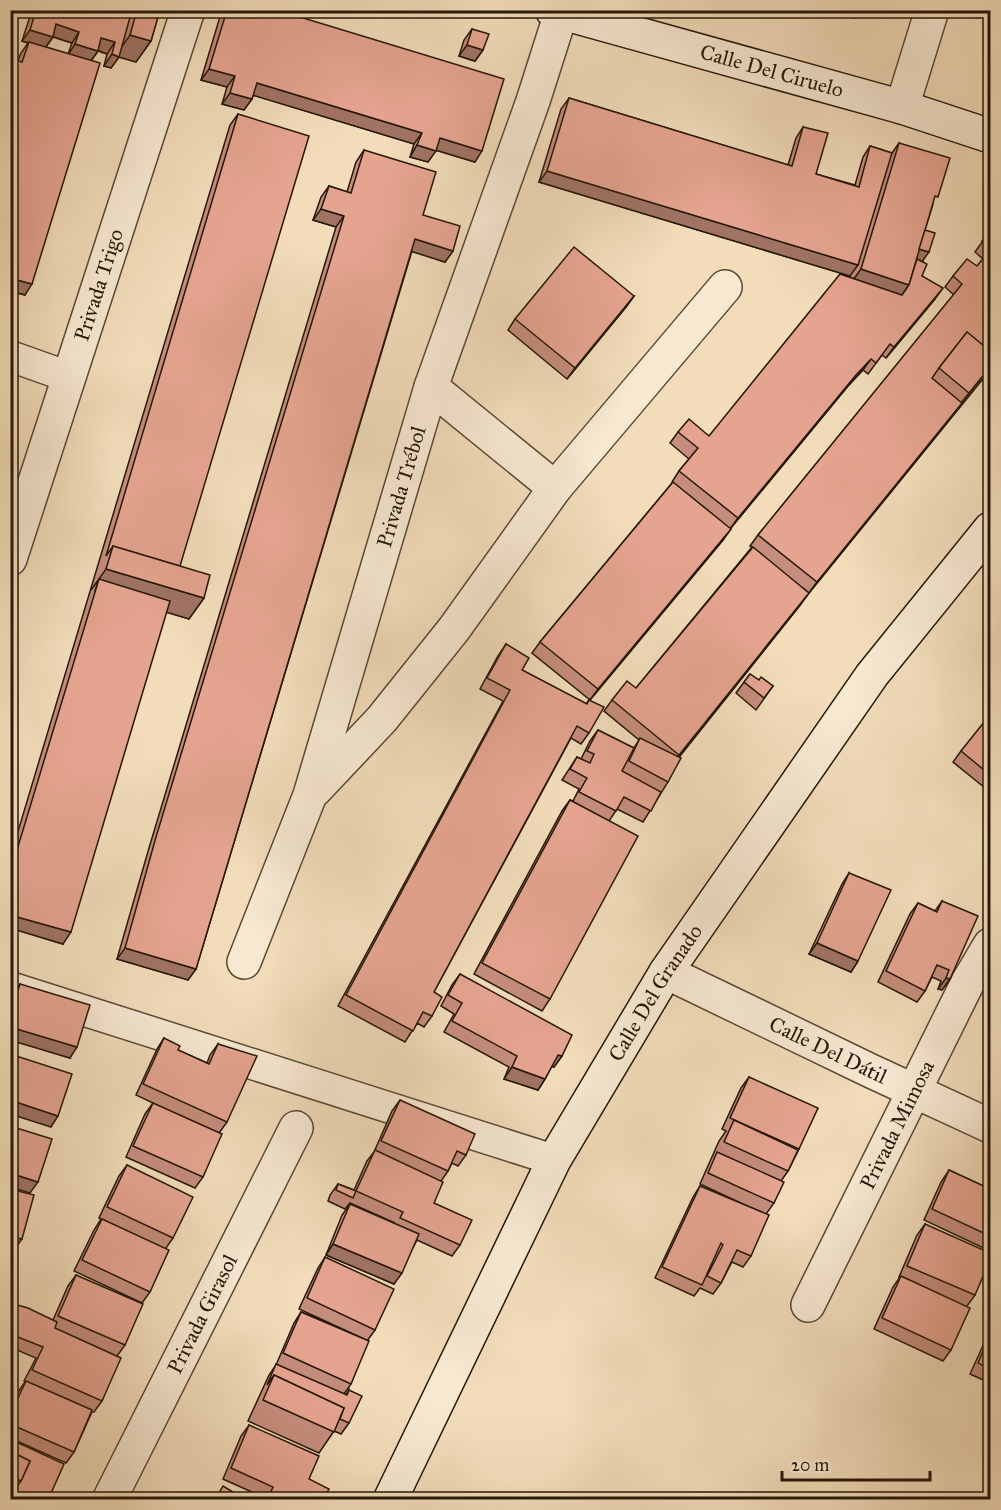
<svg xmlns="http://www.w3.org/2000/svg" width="1001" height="1510" font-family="'IM FELL Great Primer',serif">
	<rect width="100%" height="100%" fill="#f2dcba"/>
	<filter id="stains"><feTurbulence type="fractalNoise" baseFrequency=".00333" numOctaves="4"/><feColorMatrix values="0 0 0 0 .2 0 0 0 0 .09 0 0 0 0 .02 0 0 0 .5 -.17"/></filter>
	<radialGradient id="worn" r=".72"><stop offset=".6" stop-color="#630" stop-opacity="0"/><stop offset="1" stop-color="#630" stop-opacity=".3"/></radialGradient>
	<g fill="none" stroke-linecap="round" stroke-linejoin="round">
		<g stroke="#594835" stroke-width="33">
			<g id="lane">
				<polyline points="10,356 69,377"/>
				<polyline points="10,987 554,1160"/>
			</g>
		</g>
		<g stroke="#594835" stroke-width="36">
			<g id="street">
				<polyline points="902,107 932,10"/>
				<polyline points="431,387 555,488"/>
				<path id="s1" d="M10,559L188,10"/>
				<polyline points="315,790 382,719 454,629 555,488 725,287"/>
				<path id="s2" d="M244,962L310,795L431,387L533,101L562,10"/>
				<path id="s3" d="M666,972L871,1071L990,1126"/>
				<path id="s4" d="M808,1305L968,982L990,945"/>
				<path id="s5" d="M109,1500L296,1128"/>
			</g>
		</g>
		<g stroke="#261709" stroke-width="36">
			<g id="secondary">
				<path id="s6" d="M552,10L902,107L990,136"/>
				<path id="s7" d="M390,1500L554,1160L666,972L872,675L990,529"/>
			</g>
		</g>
		<use href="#lane" stroke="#f7e8d2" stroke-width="30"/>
		<use href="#street" stroke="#f7e8d2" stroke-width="33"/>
		<use href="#secondary" stroke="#f7e8d2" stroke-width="33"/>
	</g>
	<g fill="#c58d7c" stroke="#261709" stroke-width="1.5" fill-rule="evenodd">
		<path d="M32,10H160L151,41L136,62L119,57L111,68L104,66L107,54L98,51L91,61L25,295L10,291V58L18,60L21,53L28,43L22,41ZM53,37L72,43L68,54L46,47Z"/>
		<polygon points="222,10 277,10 475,162 436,150 428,162 410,157 414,144 253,95 252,99 244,110 222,104 227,87 201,80"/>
		<polygon points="472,29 483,50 475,61 459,56 464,40"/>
		<polygon points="569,98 788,165 796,138 803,127 816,174 855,185 863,157 870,146 892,153 899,143 933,204 925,230 922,276 935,299 886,358 882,355 868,374 863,370 848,386 730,529 723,540 590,700 532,653 540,642 672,483 672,482 679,471 689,459 670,443 678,432 709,436 850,278 850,275 850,276 539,182 561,109"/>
		<polygon points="238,114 180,566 204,598 189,619 166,612 63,944 10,928 10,858 230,125"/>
		<polygon points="364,150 423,215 453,251 445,262 412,251 196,969 188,980 117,959 149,848 336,227 313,220 321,197 329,186 347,192 356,162"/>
		<polygon points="990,231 990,370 809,593 803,588 801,604 679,757 668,782 643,822 617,809 609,821 550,999 542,1011 474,974 562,811 570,800 573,801 579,789 562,780 577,757 581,759 590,741 598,730 634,748 639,740 604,711 612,700 636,688 752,547 750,546 758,535 954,295 945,287 953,276 977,266 983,259 975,252"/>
		<polygon points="634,296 626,307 567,379 508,330 515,319"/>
		<polygon points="506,644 522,670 586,704 589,700 589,733 581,744 571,738 434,992 432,1016 424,1027 417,1023 405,1042 338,1006 503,701 480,689 498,656"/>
		<polygon points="750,674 759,680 773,686 756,710 736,693"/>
		<polygon points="990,718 990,792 953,762 961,751"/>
		<polygon points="849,873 858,961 851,972 809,954 842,884"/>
		<polygon points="942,901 950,979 942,990 938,989 941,981 932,977 925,991 917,1002 878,982 910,914 918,903 935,911"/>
		<polygon points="460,974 562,1056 554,1067 552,1066 545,1079 538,1090 504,1079 509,1067 444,1032 454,1014 441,1006 452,985"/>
		<polygon points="20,984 70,1058 10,1040 10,1001 12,995"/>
		<polygon points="164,1038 178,1050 207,1063 210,1055 218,1044 227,1122 219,1133 203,1177 195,1188 126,1157 145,1114 153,1103 136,1095 157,1049"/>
		<polygon points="749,1077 799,1149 788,1171 781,1181 774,1203 766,1214 751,1256 743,1267 732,1262 721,1283 713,1294 700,1288 694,1296 655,1278 693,1197 700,1186 762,1213 700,1184 719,1141 726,1131 722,1129 741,1088"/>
		<polygon points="400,1100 466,1155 458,1166 452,1163 448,1171 441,1181 434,1203 460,1245 452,1256 417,1240 394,1284 326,1255 342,1215 350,1204 395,1223 350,1203 345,1209 328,1201 330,1195 338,1184 354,1190 367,1161 374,1152 392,1111"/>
		<polygon points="127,1165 173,1238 166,1248 150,1292 142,1303 74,1271 94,1230 101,1219 99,1218 119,1176"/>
		<polygon points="949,1170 990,1189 990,1251 924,1220 941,1182"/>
		<polygon points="925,1224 975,1295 967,1306 951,1350 943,1361 874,1329 893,1287 900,1277 899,1277 917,1235"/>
		<polygon points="325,1257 375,1330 367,1341 351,1384 344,1394 346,1395 349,1390 349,1423 341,1434 334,1431 319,1453 248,1421 269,1375 276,1365 294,1323 301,1312 364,1339 299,1309 318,1268"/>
		<polygon points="76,1275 125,1345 117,1356 102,1401 94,1412 92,1412 74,1452 66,1463 10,1438 10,1409 18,1392 25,1382 24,1381 36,1358 10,1347 10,1303 53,1320 68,1286"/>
		<polygon points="990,1330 990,1383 970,1374"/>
		<polygon points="249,1425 309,1479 323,1500 265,1500 265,1498 223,1479 241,1436"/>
		<polygon points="10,1439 48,1500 10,1500"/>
	</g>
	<g fill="#a07365" stroke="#261709" stroke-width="1.5">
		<polygon points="830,10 860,10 855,18"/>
		<polygon points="10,11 19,14 11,25 10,24"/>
		<polygon points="56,24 79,32 72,43 48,35"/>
		<polygon points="30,30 53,37 45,48 22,41"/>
		<polygon points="130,35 151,41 136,62 115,56"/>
		<polygon points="101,38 115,42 107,54 94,49"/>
		<polygon points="75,44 98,51 90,62 68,55"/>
		<polygon points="467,45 483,50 475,61 459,56"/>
		<polygon points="112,54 119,57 111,68 104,66"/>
		<polygon points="209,69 235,76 227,87 201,80"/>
		<polygon points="257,83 422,133 414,144 249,94"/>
		<polygon points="10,85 15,86 10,92"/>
		<polygon points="230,93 252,99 244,110 222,104"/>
		<polygon points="440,138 482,151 475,162 432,149"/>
		<polygon points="417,145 436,151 428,162 410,157"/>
		<polygon points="547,171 858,265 850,276 539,182"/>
		<polygon points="321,209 344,216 336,227 313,220"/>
		<polygon points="415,239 453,251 445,262 407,250"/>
		<polygon points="916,248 929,252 921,263 912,260"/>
		<polygon points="861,269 909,285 894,306 846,290"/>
		<polygon points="10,278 32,284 25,295 10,291"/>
		<polygon points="943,288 935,299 886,358 894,347"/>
		<polygon points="634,296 626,307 567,379 575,368"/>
		<polygon points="871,359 863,370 848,386 730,529 738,518 856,375"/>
		<polygon points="990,367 990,370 809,593 817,582"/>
		<polygon points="731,529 723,540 590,700 598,689"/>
		<polygon points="106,569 204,598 189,619 95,591 99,579 91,590"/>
		<polygon points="809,593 801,604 672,766 679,755"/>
		<polygon points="10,915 71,932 63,944 10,928"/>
		<polygon points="817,943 858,961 851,972 809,954"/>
		<polygon points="125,948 196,969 188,980 117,959"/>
		<polygon points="946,978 950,979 942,990 938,989"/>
		<polygon points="10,1027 77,1047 70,1058 10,1040"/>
		<polygon points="558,1055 562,1056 554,1067 550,1066"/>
		<polygon points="512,1067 545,1079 538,1090 504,1079"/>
		<polygon points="10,1100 58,1116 51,1127 10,1114"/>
		<polygon points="10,1173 38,1182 30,1193 10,1187"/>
		<polygon points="10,1236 22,1239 14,1250 10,1249"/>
		<polygon points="333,1244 402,1273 394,1284 326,1255"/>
		<polygon points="10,1334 17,1336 10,1345"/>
	</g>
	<g fill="#e5a490" stroke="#261709" stroke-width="1.5">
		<polygon points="10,10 20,10 19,14"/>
		<polygon points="36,10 132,10 119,57 112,54 115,42 101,38 98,51 75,44 79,32 56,24 53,37 30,30"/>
		<polygon points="137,10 160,10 151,41 130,35"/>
		<polygon points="227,10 277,10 504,79 482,151 440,138 436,151 417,145 422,133 257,83 252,99 230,93 235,76 209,69"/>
		<polygon points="472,29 489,34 483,50 467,45"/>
		<polygon points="29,42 100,63 32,284 10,278 10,100 15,86 10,85 10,58 22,62"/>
		<polygon points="569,98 792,166 803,127 828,133 816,174 859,187 870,146 892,153 858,265 547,171"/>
		<polygon points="238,114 309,136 180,566 113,546 106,556"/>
		<polygon points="899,143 950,158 938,197 935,196 909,285 861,269"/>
		<polygon points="364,150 436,172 423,215 460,226 453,251 415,239 196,969 125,948 156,837 344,216 321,209 329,186 351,193"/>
		<polygon points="925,230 935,233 929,252 919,249"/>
		<polygon points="990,231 990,248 982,241"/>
		<polygon points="574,247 634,296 575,368 515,319"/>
		<polygon points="990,250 990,351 967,332 939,368 932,378 962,403 817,582 758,535 962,284 953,276 967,259 977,266"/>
		<polygon points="917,259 927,264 922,276 943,288 894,347 890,344 876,363 871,359 856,375 738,518 679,471 698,448 678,432 689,419 709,436 840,274 902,295 909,285"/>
		<polygon points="967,332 990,351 990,367 969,393 939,368"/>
		<polygon points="673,482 731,529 598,689 540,642"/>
		<polygon points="113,546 210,575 204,598 106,569"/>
		<polygon points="753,547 809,593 679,755 612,700 627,681 636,688"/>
		<polygon points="99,579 170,601 71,932 10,915 10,873"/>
		<polygon points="506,644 529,658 522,670 587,704 589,700 604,707 589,733 577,726 434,992 442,997 432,1016 423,1012 413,1031 346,995 510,690 487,678"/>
		<polygon points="750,674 759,680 761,677 773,686 764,698 744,682"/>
		<polygon points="989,716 990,718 990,775 961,751"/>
		<polygon points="598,730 634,748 622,771 661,792 651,811 624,797 616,811 579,792 587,778 570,769 577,757 590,763 594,754 587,751"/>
		<polygon points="640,738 681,758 668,782 629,761"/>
		<polygon points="570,800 638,836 550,999 482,963"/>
		<polygon points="849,873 891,890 858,961 817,943"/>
		<polygon points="942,901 978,916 950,979 946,978 949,970 937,965 925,991 886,971 918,903 937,912"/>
		<polygon points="460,974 572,1035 562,1056 558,1055 545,1079 512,1067 517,1056 452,1021 462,1003 448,995"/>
		<polygon points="20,984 90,1005 77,1047 10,1027 10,1014"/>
		<polygon points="164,1038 180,1046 178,1050 209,1064 218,1044 257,1056 227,1122 143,1084"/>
		<polygon points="10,1054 72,1074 58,1116 10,1100"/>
		<polygon points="749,1077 818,1108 799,1149 730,1118"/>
		<polygon points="400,1100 475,1134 466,1155 457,1151 448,1171 381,1141"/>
		<polygon points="153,1103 222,1134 203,1177 133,1146"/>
		<polygon points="734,1120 798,1150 788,1171 724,1142"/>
		<polygon points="10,1126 52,1139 38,1182 10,1173"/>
		<polygon points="375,1150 443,1182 434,1203 472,1220 460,1245 400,1218 403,1212 356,1191"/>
		<polygon points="717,1152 784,1182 774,1203 708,1173"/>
		<polygon points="127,1165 193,1197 173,1238 107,1207"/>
		<polygon points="949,1170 990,1189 990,1236 932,1209"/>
		<polygon points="338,1184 356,1191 353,1198 336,1190"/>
		<polygon points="700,1186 769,1215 751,1256 737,1250 721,1283 707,1276 723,1245 721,1243 702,1285 662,1267"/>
		<polygon points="10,1189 34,1195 22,1239 10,1236"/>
		<polygon points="350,1204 419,1234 402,1273 333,1244"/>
		<polygon points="102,1219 169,1250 150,1292 82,1260"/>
		<polygon points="925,1224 990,1253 990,1260 975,1295 907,1266"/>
		<polygon points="10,1251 17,1253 10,1272"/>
		<polygon points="325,1257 394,1289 375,1330 307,1298"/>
		<polygon points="76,1275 143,1304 125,1345 58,1316"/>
		<polygon points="901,1276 970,1308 951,1350 882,1318"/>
		<polygon points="10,1303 28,1308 57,1322 55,1328 121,1358 102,1401 32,1370 43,1347 10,1334"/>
		<polygon points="301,1312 369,1341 351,1384 283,1353"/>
		<polygon points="990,1335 990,1369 978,1363"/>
		<polygon points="276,1364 347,1395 349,1390 362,1396 349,1423 340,1419 344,1408 274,1375 267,1385"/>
		<polygon points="274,1375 344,1408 334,1432 263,1400"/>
		<polygon points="26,1381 92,1410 74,1452 10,1424 10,1415"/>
		<polygon points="249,1425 319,1456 309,1479 329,1489 323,1500 271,1500 268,1498 273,1487 231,1468"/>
		<polygon points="10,1439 64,1464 48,1500 33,1500 14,1491 21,1481 30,1461 14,1453 10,1457"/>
		<polygon points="14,1453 30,1461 21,1481 10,1476 10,1459"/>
		<polygon points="223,1486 246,1500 215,1500"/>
	</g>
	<g text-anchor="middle" stroke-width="4.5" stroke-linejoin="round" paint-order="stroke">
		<g font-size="21" fill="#261709" stroke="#f7e8d2">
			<text dy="7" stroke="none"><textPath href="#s6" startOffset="228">Calle Del Ciruelo</textPath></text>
			<text dy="7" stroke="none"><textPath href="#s1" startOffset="288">Privada Trigo</textPath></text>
			<text dy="7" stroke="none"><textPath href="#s2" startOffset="501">Privada Trébol</textPath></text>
			<text dy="7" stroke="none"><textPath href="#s7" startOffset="573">Calle Del Granado</textPath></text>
			<text dy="7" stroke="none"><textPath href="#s3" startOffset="180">Calle Del Dátil</textPath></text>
			<text dy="7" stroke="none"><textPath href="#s4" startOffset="201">Privada Mimosa</textPath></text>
			<text dy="7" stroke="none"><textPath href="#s5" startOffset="208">Privada Girasol</textPath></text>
		</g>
	</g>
	<rect width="1001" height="1510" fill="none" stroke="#f2dcba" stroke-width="36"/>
	<rect x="12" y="12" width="977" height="1486" fill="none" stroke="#261709" stroke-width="3"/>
	<rect x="18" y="18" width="965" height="1474" fill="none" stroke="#261709" stroke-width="1.5"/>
	<path d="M782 1471v9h148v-9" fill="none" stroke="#261709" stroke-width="3"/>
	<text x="791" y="1471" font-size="18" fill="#261709" stroke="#f7e8d2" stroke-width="4.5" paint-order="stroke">20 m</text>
	<rect width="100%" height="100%" filter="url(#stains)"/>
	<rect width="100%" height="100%" fill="url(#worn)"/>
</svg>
